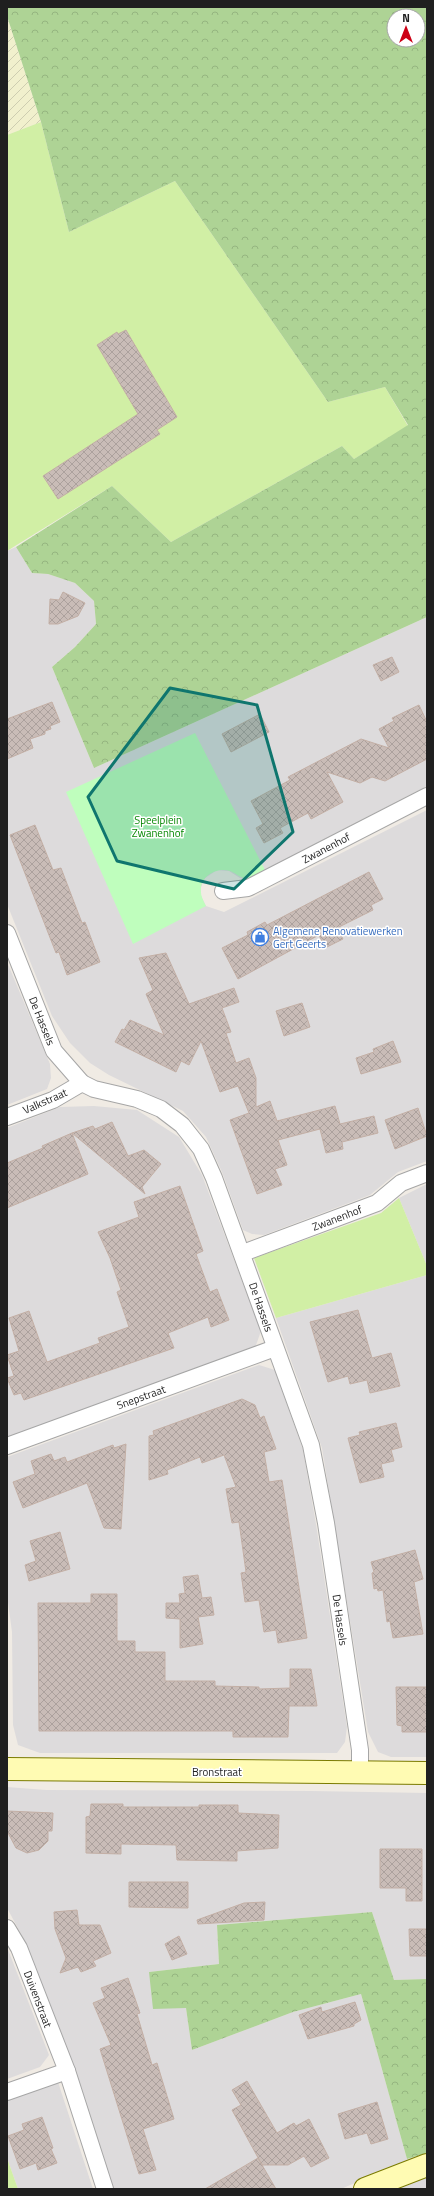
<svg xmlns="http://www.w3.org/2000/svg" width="434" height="2196" font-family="'Titillium Web',sans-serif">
	<defs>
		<pattern id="farmland-furrows" width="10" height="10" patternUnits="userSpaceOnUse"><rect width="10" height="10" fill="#f1f0cd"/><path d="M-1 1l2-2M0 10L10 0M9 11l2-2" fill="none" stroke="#cecdb0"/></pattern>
		<pattern id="forest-crowns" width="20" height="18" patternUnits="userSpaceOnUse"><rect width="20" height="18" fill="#aed395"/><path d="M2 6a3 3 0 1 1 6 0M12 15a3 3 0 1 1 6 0" fill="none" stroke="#95b580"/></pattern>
		<pattern id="building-cross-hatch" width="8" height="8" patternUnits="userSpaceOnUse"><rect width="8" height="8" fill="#c9bcb7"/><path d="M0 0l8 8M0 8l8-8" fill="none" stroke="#aca19d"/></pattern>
	</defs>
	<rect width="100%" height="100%" fill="#f0ebe4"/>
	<g fill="#dddbdc">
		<polygon points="16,547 32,573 48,574 75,583 94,601 96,624 75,647 52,667 94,768 427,617 427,786 247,879 240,878 229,871 217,870 205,878 201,887 201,896 206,906 224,912 427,810 427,1161 398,1172 370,1195 264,1235 252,1234 243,1230 222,1172 206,1137 183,1111 109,1075 90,1063 70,1043 52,1016 7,904 7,551"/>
		<polygon points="7,962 50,1064 51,1078 47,1089 7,1105"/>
		<polygon points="94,1106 137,1110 179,1137 202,1175 261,1331 255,1348 7,1437 7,1128 60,1107"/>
		<polygon points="427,1184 427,1266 399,1198"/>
		<polygon points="427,1275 427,1757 391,1757 378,1752 368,1732 322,1448 276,1318"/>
		<polygon points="259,1365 275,1370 303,1450 316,1524 347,1727 345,1742 337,1753 40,1753 18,1745 13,1725 12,1632 7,1595 7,1457"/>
		<polygon points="7,1787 46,1790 311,1791 427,1793 427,1979 394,1980 372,1912 217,1925 219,1964 149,1972 186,2008 192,2050 293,2012 361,1994 407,2159 427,2153 427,2156 396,2165 341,2189 113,2189 83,2093 26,1943 7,1908"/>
		<polygon points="7,1947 49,2055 40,2067 7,2079"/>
		<polygon points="57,2079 93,2189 18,2189 7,2158 7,2099"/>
		<polygon points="427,2176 427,2189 392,2189"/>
	</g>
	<polygon fill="url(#farmland-furrows)" points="7,16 41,122 7,135"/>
	<g fill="#d1efa5">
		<polygon points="41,122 69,232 175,181 328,402 385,387 408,426 354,459 342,446 171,542 112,486 7,551 7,135"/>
		<polygon points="399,1198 427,1266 427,1275 276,1318 254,1258 381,1213"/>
		<polygon points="7,2158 18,2189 7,2189"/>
	</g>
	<g fill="url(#forest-crowns)" fill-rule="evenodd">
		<path d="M7,7H427V617L94,768L52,667L75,647L96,624L94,601L75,583L48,574L32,573L16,547L112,486L171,542L342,446L354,459L408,425L385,387L328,402L175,181L69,232L41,122L7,16ZM394,16H418V40H394Z"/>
		<polygon points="372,1912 394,1980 427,1979 427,2153 407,2159 361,1994 293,2012 192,2050 186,2008 153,2009 149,1972 219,1964 217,1925"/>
	</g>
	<path fill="#bffebd" d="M195,733L265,870L247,879C240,878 236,873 230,871C218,867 202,875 201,888C200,895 203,900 206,906L133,944L66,792Z"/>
	<g fill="url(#building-cross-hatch)" stroke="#c3afa5">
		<polygon points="126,330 177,417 157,430 160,434 58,499 43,476 138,414 97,345 117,332 118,334"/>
		<polygon points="63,592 85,603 78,616 58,624 49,624 50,599 59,600"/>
		<polygon points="392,657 399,672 381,681 373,665"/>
		<polygon points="52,702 60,722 50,726 51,729 45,731 45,734 30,739 33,748 7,759 7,719"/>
		<polygon points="419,705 427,722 427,759 385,781 372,777 360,783 327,772 343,802 311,819 308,813 280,828 283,833 264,843 256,828 263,824 251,801 290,780 288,777 361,739 389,748 379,729 394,721 392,718"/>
		<polygon points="260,714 269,732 231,752 222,734"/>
		<polygon points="35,825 53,870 61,868 82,923 85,922 100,962 67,975 59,952 56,953 10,835"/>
		<polygon points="369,872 383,899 371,905 373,910 337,928 343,939 325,948 319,935 238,979 222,948 248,935 247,932 265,922 267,925"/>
		<polygon points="166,953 189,1004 234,988 239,1002 222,1008 231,1032 226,1033 236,1063 249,1058 256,1078 256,1107 270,1101 277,1121 335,1106 340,1124 374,1116 378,1133 342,1142 343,1149 326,1153 320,1129 278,1140 287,1165 275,1169 282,1185 257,1194 230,1120 249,1113 238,1086 220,1092 201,1041 189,1065 181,1061 176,1072 115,1042 122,1029 124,1030 130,1020 164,1035 146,994 153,990 139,958"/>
		<polygon points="302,1003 310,1027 284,1036 276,1011"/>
		<polygon points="393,1041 401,1062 361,1074 356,1058 374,1052 373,1049"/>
		<polygon points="418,1108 427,1136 395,1149 385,1120"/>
		<polygon points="112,1122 128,1156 144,1150 161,1164 142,1187 145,1194 72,1133 93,1126 95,1129"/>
		<polygon points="72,1133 88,1174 7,1208 7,1163 43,1148 42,1146"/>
		<polygon points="180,1186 203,1251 196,1254 210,1292 217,1289 229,1320 211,1327 208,1317 168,1333 174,1348 24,1400 21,1393 14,1395 7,1378 14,1376 7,1355 19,1351 9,1318 29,1311 47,1362 100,1343 98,1338 129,1327 117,1292 121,1290 110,1258 98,1232 139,1217 134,1202"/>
		<polygon points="358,1310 372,1358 391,1353 400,1386 370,1393 367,1380 350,1384 348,1376 328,1382 310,1322"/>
		<polygon points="242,1399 255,1405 260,1418 264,1416 276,1449 264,1452 269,1482 282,1480 307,1638 278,1643 276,1630 264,1632 259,1600 245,1602 241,1573 246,1572 239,1522 232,1523 226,1489 236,1487 224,1455 202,1463 200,1457 167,1470 168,1474 149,1480 149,1436 154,1435 153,1431"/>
		<polygon points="396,1423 402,1447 391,1450 394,1461 381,1464 384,1477 360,1483 348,1438 360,1435 359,1432"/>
		<polygon points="126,1444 121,1529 104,1528 87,1483 23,1508 13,1482 35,1474 31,1461 51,1454 54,1461 65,1457 67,1462 113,1445 114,1448"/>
		<polygon points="60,1532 70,1569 29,1581 25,1565 36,1561 30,1541"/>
		<polygon points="415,1550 423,1579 414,1582 423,1634 393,1638 390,1621 387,1622 383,1590 378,1591 377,1588 374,1589 372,1573 374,1572 371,1562"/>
		<polygon points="198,1575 202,1598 211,1597 214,1615 198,1617 203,1644 180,1648 180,1619 166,1618 166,1603 180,1603 179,1594 185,1593 183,1577"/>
		<polygon points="91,1594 117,1594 117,1641 135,1641 135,1652 165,1652 165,1681 215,1681 215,1686 259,1687 259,1689 290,1688 290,1669 311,1669 317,1706 289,1706 288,1737 233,1737 233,1731 39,1731 38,1603 91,1603"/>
		<polygon points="396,1687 427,1687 427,1732 402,1732 402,1726 397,1725"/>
		<polygon points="91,1804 123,1804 123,1807 199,1807 199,1805 238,1805 238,1813 279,1815 278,1848 237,1851 237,1861 177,1860 176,1845 121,1844 121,1854 86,1853 86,1817 90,1816"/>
		<polygon points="7,1811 53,1813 52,1831 48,1831 48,1841 39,1850 27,1853 16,1848 7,1831"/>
		<polygon points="380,1849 422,1849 422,1901 406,1901 406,1888 380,1888"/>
		<polygon points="129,1882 188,1882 188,1908 129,1907"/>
		<polygon points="265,1902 264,1920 198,1924 197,1920 244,1903"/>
		<polygon points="77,1910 79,1925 100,1925 111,1953 93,1961 96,1966 81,1972 78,1967 60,1973 66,1958 55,1929 54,1912"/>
		<polygon points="409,1929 427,1929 427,1956 410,1956"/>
		<polygon points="179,1936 187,1954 172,1960 165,1944"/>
		<polygon points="128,1978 140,2013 137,2014 152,2065 157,2063 174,2119 143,2129 156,2170 139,2174 100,2049 111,2045 93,2003 105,1998 101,1988"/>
		<polygon points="355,2002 361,2020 354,2024 354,2026 308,2039 299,2015 321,2007 322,2012"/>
		<polygon points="247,2081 277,2133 294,2123 296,2126 309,2119 329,2158 311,2167 304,2156 288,2165 262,2165 232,2110 241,2105 232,2090"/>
		<polygon points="377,2102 388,2139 371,2144 367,2133 345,2139 338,2114"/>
		<polygon points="42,2117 53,2148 51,2149 57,2163 38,2170 36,2163 20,2169 8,2136 24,2130 22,2124"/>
		<polygon points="258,2158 276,2189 205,2189 236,2171"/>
	</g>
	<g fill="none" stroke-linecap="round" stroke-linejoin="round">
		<g stroke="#a6a6a6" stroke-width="18">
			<g id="street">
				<polyline points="223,891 248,888 427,796"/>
				<polyline points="7,933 54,1051 82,1083 94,1089 137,1099 161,1109 182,1125 201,1149 214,1178 311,1445 326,1523 360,1750 360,1772"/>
				<polyline points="7,1117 53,1100 82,1083"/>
				<polyline points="243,1253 377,1203 401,1183 427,1173"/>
				<polyline points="7,1446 275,1348"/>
				<polyline points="7,1928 19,1948 67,2071 105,2189"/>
				<polyline points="7,2092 67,2071"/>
			</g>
		</g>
		<g stroke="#7b7b00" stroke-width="24">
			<g id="secondary">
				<polyline points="7,1769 427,1773"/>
				<polyline points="365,2189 427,2165"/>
			</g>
		</g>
		<use href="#street" stroke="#fff" stroke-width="16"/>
		<use href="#secondary" stroke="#fffbb3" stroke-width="22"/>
	</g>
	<path fill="#0f766e" fill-opacity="0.2" stroke="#0f766e" stroke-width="3" stroke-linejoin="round" d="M170,688L257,705L293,832L234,889L117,861L88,797Z"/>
	<defs>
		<g id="shop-ring" transform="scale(0.9)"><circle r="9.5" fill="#fff" stroke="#3f7fe0" stroke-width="1.5"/><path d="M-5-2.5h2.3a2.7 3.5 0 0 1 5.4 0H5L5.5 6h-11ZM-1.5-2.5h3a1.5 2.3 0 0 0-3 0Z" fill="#3f7fe0"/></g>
	</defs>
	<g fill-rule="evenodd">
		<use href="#shop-ring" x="260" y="937"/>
	</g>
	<g text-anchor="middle" stroke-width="3" stroke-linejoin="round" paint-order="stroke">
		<g font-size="11" fill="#058702" stroke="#fff">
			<text x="158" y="824">Speelplein<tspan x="158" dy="13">Zwanenhof</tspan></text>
		</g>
		<g font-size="11" fill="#1f1f1f" stroke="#fff">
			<text transform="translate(326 848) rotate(-28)" y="4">Zwanenhof</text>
			<text transform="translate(42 1021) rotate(68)" y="4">De Hassels</text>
			<text transform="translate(45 1101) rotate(-24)" y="4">Valkstraat</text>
			<text transform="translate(337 1218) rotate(-21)" y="4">Zwanenhof</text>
			<text transform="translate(261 1307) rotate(71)" y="4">De Hassels</text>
			<text transform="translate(141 1397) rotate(-20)" y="4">Snepstraat</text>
			<text transform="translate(340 1620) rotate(82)" y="4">De Hassels</text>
			<text x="217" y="1776">Bronstraat</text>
			<text transform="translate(38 1999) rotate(69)" y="4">Duivenstraat</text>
		</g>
		<g font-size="11" fill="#366cbe" stroke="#fff" text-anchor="start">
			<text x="273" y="935">Algemene Renovatiewerken<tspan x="273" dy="13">Gert Geerts</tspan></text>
		</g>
	</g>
	<rect width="434" height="2196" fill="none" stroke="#1f1f1f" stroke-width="16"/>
	<g transform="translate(406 28)"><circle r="19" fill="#ffffff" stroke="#a5a5a5"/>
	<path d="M0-3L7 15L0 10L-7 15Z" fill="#cd0015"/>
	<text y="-6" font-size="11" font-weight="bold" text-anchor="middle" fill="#1f1f1f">N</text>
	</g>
</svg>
